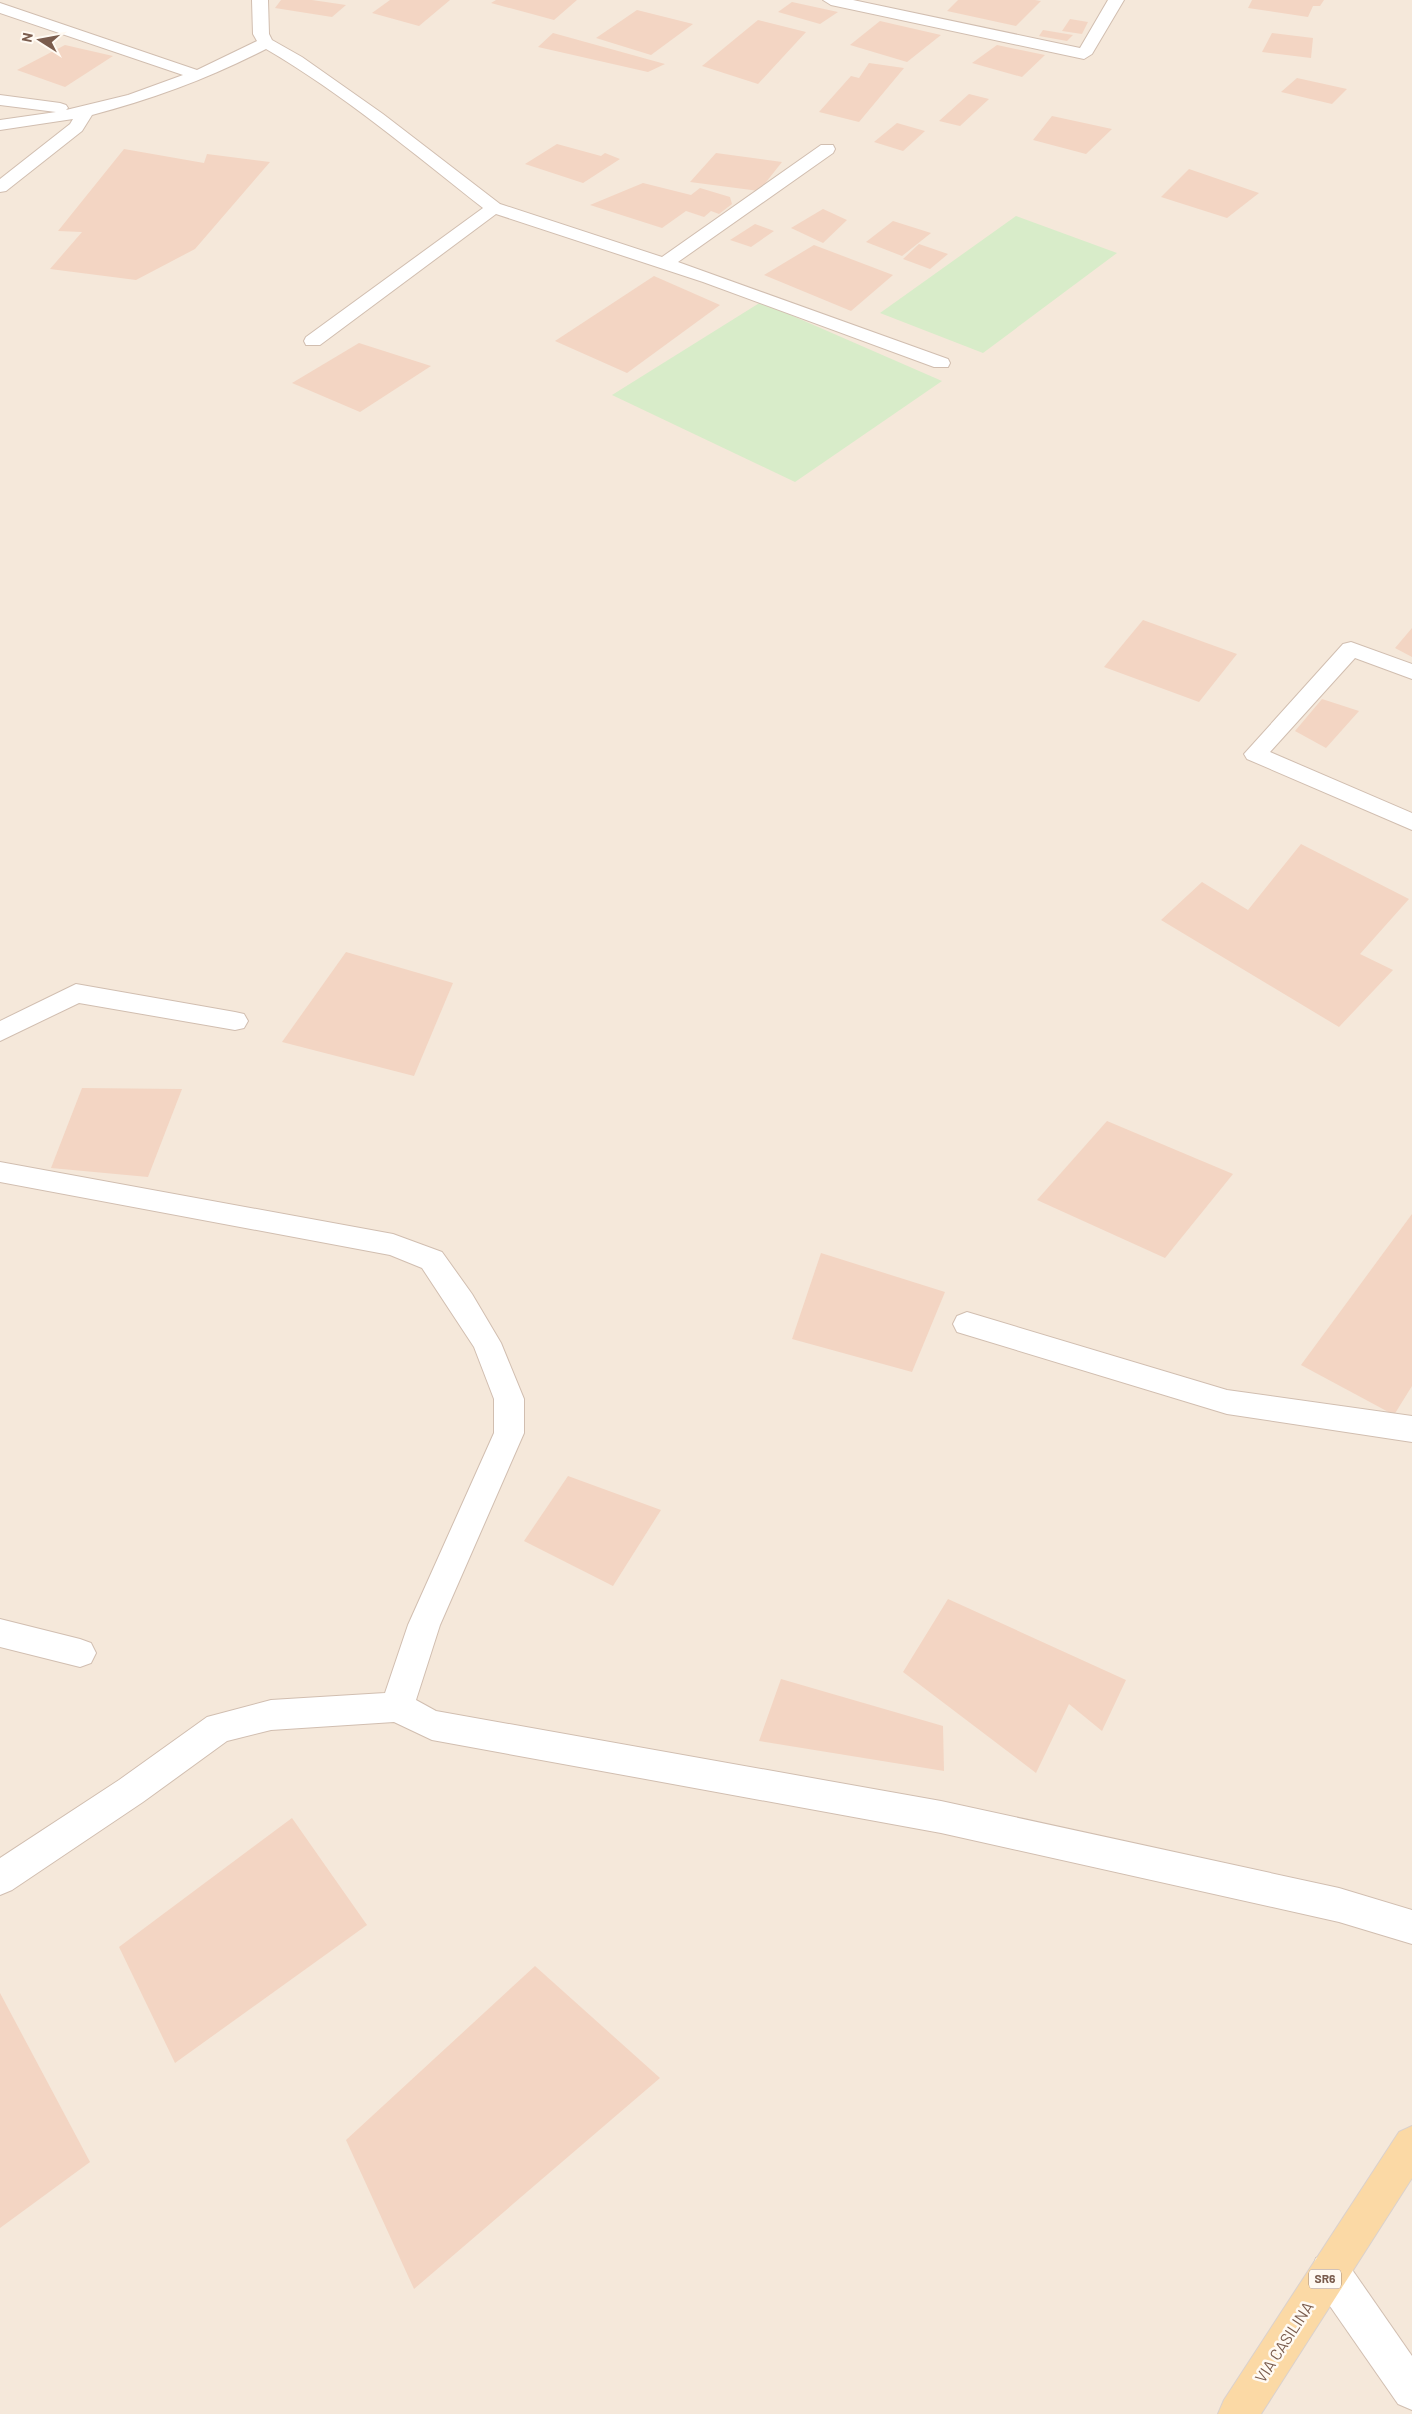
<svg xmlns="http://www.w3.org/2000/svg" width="1412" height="2414" font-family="Barlow,sans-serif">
	<rect width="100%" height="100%" fill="#fdf6ec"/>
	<rect fill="#f5e8da" x="0" y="0" width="1412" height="2414"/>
	<g fill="#d8ecc9">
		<polygon points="1016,216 1117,253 983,353 880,313"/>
		<polygon points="761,302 942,381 795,482 612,395"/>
	</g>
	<g fill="#f3d5c3">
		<polygon points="281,0 312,0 346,5 332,17 275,8"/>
		<polygon points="390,0 450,0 419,26 372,13"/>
		<polygon points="496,0 577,0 554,20 491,3"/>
		<polygon points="958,0 1035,0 1041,1 1016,26 947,11"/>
		<polygon points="1252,0 1324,0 1320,6 1313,6 1308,17 1248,8"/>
		<polygon points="792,2 838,12 820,24 778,12"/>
		<polygon points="637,10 693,24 651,55 596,38"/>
		<polygon points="1070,19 1088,22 1082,34 1062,31"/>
		<polygon points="758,20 806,32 758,84 702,66"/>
		<polygon points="880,21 941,35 907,62 850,45"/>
		<polygon points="1043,30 1073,35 1067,41 1039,36"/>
		<polygon points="553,33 665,64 648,72 538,47"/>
		<polygon points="1272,33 1313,38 1311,58 1262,52"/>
		<polygon points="65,45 113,56 65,87 17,70"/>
		<polygon points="997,45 1045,55 1022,77 972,63"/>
		<polygon points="869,63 904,68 859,122 819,112 851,76 859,78"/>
		<polygon points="1297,78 1347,89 1332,104 1281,92"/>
		<polygon points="969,94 989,99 960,126 939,121"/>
		<polygon points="1052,116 1112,129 1086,154 1033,140"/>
		<polygon points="897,123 925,131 903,151 874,142"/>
		<polygon points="557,144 601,156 605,153 620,159 583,183 525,164"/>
		<polygon points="124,149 204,163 207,154 270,162 195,249 136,280 50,269 82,232 58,231"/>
		<polygon points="716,153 782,162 759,191 690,182"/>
		<polygon points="1189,169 1259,193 1227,218 1161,197"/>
		<polygon points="643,183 691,195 700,188 730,197 732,204 719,214 711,211 704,217 686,211 662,228 590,205"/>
		<polygon points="823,209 847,220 823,243 791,228"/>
		<polygon points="893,221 931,233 902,256 866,242"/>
		<polygon points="755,224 774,231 751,247 730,240"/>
		<polygon points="919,244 948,254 930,269 903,259"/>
		<polygon points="814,245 893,275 851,311 764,275"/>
		<polygon points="654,276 720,305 627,373 555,341"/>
		<polygon points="359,343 431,366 360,412 292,383"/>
		<polygon points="1143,620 1237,654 1199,702 1104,667"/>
		<polygon points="1412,628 1412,657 1395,648"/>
		<polygon points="1322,699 1359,711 1326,748 1295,731"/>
		<polygon points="1301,844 1409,899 1360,954 1393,970 1339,1027 1161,920 1202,882 1248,910"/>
		<polygon points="346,952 453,983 414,1076 282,1042"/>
		<polygon points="82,1088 182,1089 148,1177 51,1168"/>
		<polygon points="1107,1121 1233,1174 1165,1258 1037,1200"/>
		<polygon points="1412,1214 1412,1386 1394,1415 1301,1365"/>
		<polygon points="821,1253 945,1292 912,1372 792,1339"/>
		<polygon points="568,1476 661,1510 613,1586 524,1541"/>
		<polygon points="948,1599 1126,1680 1102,1731 1069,1704 1036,1773 903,1672"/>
		<polygon points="781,1679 943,1726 944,1771 759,1741"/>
		<polygon points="292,1818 367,1925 175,2063 119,1947"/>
		<polygon points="535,1966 660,2078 414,2289 346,2140"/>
		<polygon points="0,1993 90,2162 0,2228"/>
	</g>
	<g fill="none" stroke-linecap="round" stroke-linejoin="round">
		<g stroke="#d1beb0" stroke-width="2">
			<g id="minor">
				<path d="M252,0H268L269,34L272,40L302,57L383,114L500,204L662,257L821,145H833L835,149L833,153L678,262L948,359L950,363L948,367H934L703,282L496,214L320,345H306L304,341L306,337L483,208C413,153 343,94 266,49C210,78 153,99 92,115L82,131L6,191L0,192V179L70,124L73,119L0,130V120L56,112L0,105V95L60,103L66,105L68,108L66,110L128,95L183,75L0,13V3L197,70L257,41L253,34Z"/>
				<polygon points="823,0 853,0 1080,48 1108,0 1124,0 1092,54 1084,59 831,5"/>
				<polygon points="1351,642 1412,664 1412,679 1355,658 1270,752 1412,813 1412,830 1247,759 1244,754 1343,644"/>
				<polygon points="76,984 235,1012 244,1014 248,1021 244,1028 235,1030 79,1003 0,1041 0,1021"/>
				<polygon points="0,1162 393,1234 442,1252 472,1294 501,1343 524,1399 524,1433 440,1625 416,1700 436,1711 941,1801 1339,1888 1412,1910 1412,1944 1339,1922 941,1833 432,1740 394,1722 271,1730 227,1741 143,1802 12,1890 0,1895 0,1858 119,1780 207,1717 271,1700 385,1693 408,1625 494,1433 494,1399 474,1347 422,1268 390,1255 0,1182"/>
				<polygon points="967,1312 1227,1390 1412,1416 1412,1442 1227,1414 957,1332 953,1324 957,1316"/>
				<polygon points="0,1619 80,1639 91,1643 96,1653 91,1663 80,1667 0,1647"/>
				<polygon points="1330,2253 1344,2258 1412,2356 1412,2410 1398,2404 1316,2286 1311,2272 1316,2258"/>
			</g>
		</g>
		<g stroke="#dad1cd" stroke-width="2">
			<polygon id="major" points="1412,2126 1412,2178 1261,2414 1218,2414 1224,2400 1399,2132"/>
		</g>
		<use href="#minor" fill="#fff" fill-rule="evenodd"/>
		<use href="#major" fill="#fbd9a5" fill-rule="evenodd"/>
	</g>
	<g text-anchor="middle" stroke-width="5" stroke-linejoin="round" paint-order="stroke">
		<rect fill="#fffaf3" stroke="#a28b7f" stroke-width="1" x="1309" y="2269.5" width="32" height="19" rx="4"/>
		<g font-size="12" font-weight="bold" fill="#7a5c4d">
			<text x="1325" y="2283">SR6</text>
		</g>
		<g font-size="16" fill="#7a5c4d" stroke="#fffaf3">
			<text transform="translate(1284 2342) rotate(-57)" y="6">VIA CASILINA</text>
		</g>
	</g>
	<g transform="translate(40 40) rotate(281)" stroke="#fffaf3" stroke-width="4" paint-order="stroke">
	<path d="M0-4L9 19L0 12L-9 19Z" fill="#7a5c4d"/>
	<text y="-8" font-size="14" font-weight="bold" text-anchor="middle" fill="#7a5c4d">N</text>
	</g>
</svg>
